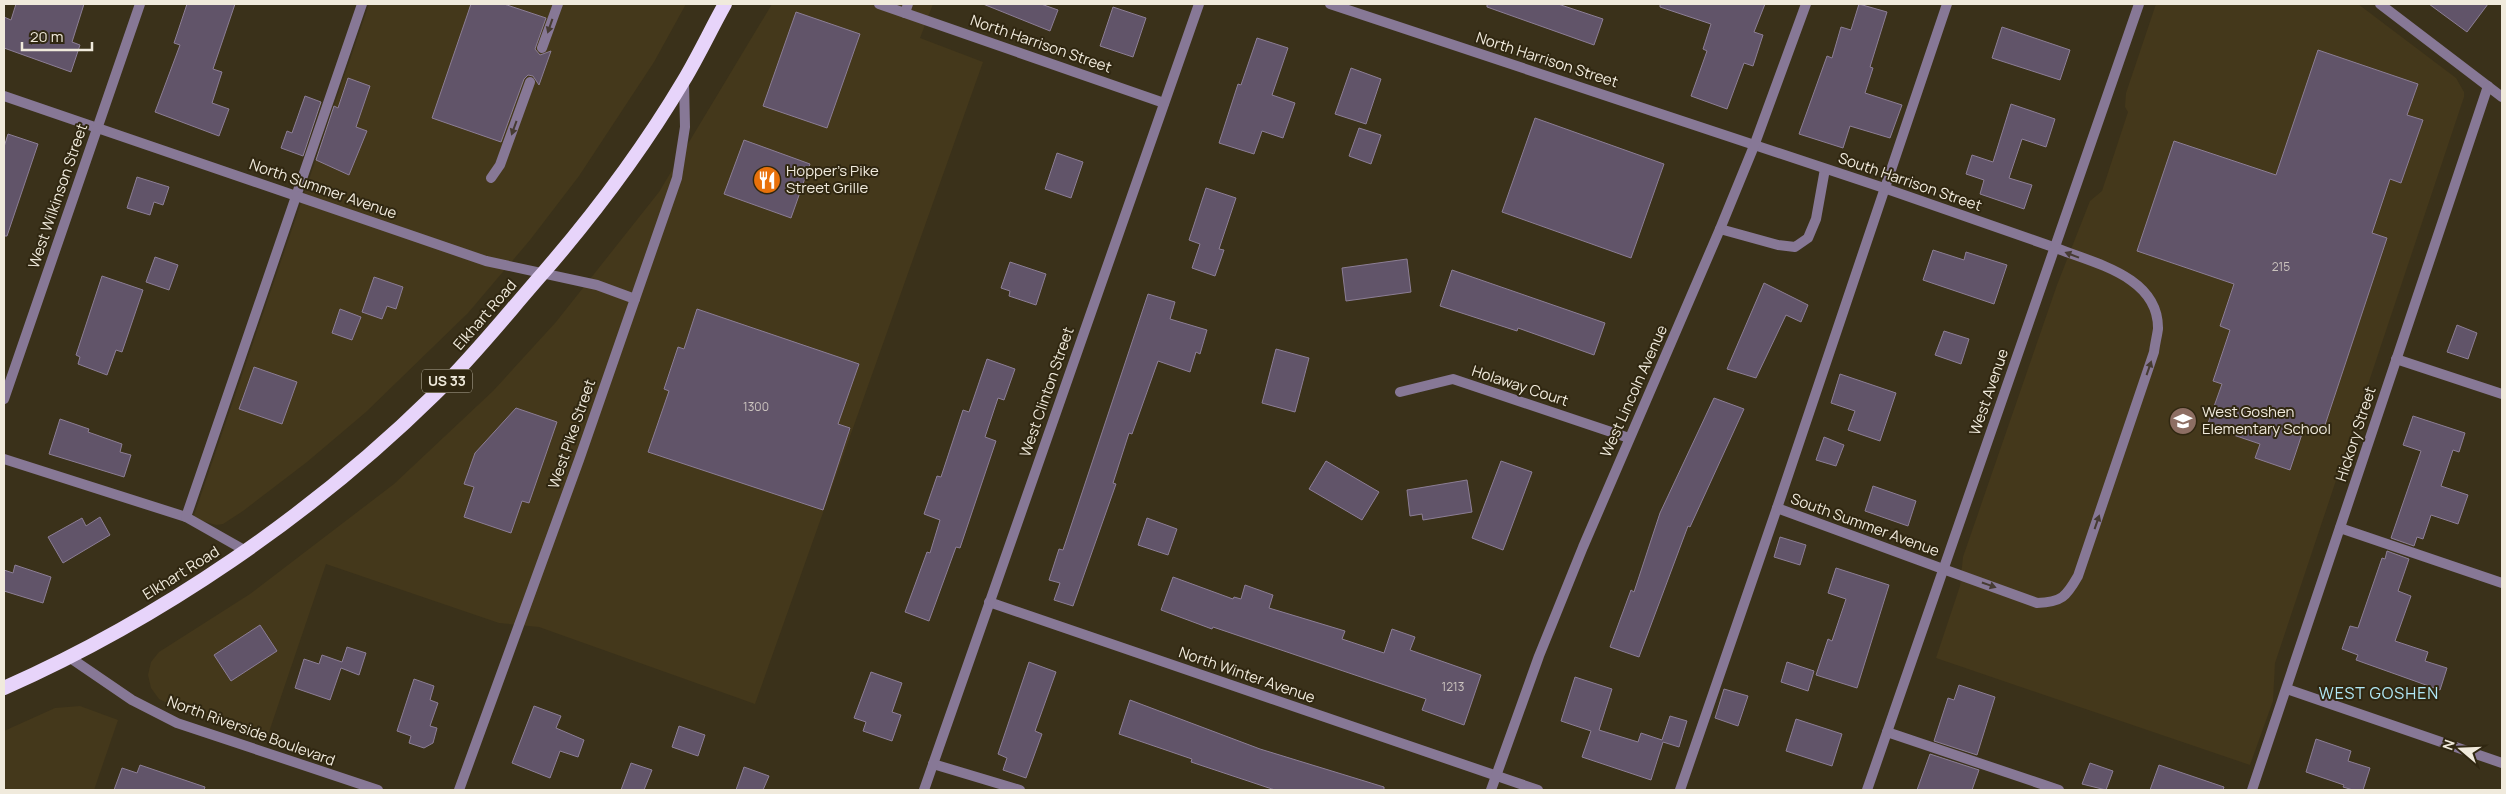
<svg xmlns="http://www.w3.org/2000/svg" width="2506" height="794" font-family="Manrope,sans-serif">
	<rect width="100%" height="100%" fill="#3a311a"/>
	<g fill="#44381b">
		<polygon points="369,4 686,4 654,62 579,176 530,240 468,313 366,412 307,462 243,511 223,524 216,525 193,518"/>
		<polygon points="772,4 933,4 920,38 983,62 755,704 539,627 499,623 326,564 268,735 175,707 159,699 151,688 148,675 151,662 159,652 250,594 394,484 493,391 556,322 659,192"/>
		<polygon points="2156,4 2358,4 2456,78 2464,92 2464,97 2275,663 2273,701 2250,765 1936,658 1960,586 1963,557 2057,285 2090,201 2102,191 2128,112 2125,107 2126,93"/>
		<polygon points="80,706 118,720 94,790 4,790 4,731 55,708"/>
	</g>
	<g fill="#615469" stroke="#8c7e95">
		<polygon points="16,4 84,4 72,42 80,45 71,72 4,48 4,17 11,20"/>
		<polygon points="187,4 235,4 213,69 222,72 212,103 229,109 219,136 155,112 180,45 174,43"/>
		<polygon points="471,4 504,4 546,18 535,49 540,55 551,51 539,85 533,76 528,75 524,79 501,142 432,118"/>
		<polygon points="983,4 1041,4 1058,10 1050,31"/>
		<polygon points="1487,4 1558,4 1603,19 1594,45 1487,7"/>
		<polygon points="1660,4 1765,4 1754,32 1763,35 1753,66 1744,63 1727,109 1691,96 1707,51 1703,49 1711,24 1660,7"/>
		<polygon points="1859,4 1887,12 1870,67 1873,68 1865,93 1902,105 1890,138 1850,126 1843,148 1799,134 1827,56 1832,58 1841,27 1851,30"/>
		<polygon points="2429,4 2488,4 2467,32"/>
		<polygon points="1113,7 1146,18 1133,57 1100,46"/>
		<polygon points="796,12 860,34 827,128 763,106"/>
		<polygon points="2002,27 2070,50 2060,80 1992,58"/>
		<polygon points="1257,38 1288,48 1272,95 1295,103 1283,138 1262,131 1254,154 1219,143 1238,84 1241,85"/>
		<polygon points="2318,50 2418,84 2407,115 2423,120 2401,183 2390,179 2372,233 2387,238 2323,431 2305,425 2290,470 2255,458 2260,444 2207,426 2222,384 2213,381 2230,330 2220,326 2234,284 2137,251 2174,141 2276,175"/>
		<polygon points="1351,68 1381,79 1366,124 1335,114"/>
		<polygon points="348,78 370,86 356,127 367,131 349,175 316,160 334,106 338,108"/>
		<polygon points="305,96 321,102 303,156 281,148 287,131 292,133"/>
		<polygon points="2011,104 2055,119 2046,147 2022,139 2009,178 2032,185 2024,209 1980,194 1984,180 1966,174 1972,155 1993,162"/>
		<polygon points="1535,118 1664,164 1631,258 1502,212"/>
		<polygon points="1359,128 1381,135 1371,164 1349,156"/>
		<polygon points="8,134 38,144 7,236 4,236 4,147"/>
		<polygon points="744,140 810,164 791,218 724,194"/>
		<polygon points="1057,153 1083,162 1071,198 1045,189"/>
		<polygon points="137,177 169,187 163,205 154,202 150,215 127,208"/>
		<polygon points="1206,188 1236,198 1219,249 1224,250 1215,276 1192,268 1200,244 1189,240"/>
		<polygon points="1933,250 1964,260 1966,252 2007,265 1994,304 1923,280"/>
		<polygon points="155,257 178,265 169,290 146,282"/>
		<polygon points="1407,259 1411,292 1346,301 1342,268"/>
		<polygon points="1010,262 1046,274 1036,305 1009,296 1010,291 1001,288"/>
		<polygon points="1452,270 1605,323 1594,355 1518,328 1517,331 1440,306"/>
		<polygon points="102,276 143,290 122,352 116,350 107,375 78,364 80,357 76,355"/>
		<polygon points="374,277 403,287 396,309 387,306 382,319 362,312"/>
		<polygon points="1764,283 1808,305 1801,322 1786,315 1756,378 1727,369"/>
		<polygon points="1148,294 1175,302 1170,319 1207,330 1200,354 1196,352 1190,372 1158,361 1132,434 1129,433 1113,483 1116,484 1073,606 1054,600 1060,583 1049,580 1059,549 1063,550"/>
		<polygon points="340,309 361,317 352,340 332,333"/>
		<polygon points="697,309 859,364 838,424 850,428 823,510 648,452 669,391 664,389 678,347 684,349"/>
		<polygon points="2457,325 2477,333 2468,359 2447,352"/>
		<polygon points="1944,331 1969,339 1961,364 1935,355"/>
		<polygon points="1276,349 1309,358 1295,412 1262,403"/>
		<polygon points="987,359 1015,369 1004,400 998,398 985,437 996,441 960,548 956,547 929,621 905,612 927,552 930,553 940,520 924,514 937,476 941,477 963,410 969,412"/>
		<polygon points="254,367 297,382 282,424 239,409"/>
		<polygon points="1840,374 1896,393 1880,441 1848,430 1855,411 1831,403"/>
		<polygon points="1714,398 1744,409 1690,527 1688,526 1639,657 1610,647 1631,590 1634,592 1660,513"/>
		<polygon points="516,408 557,422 529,503 522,501 511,533 464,517 474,487 464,484 475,453"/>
		<polygon points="2413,416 2465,433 2459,452 2453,450 2441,486 2468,495 2458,524 2431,515 2423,539 2417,537 2414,546 2391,538 2421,451 2403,445"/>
		<polygon points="60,419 89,429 88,432 122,444 120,452 131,455 124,477 49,454"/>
		<polygon points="1824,437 1844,445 1836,466 1816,460"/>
		<polygon points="1326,461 1379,492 1362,520 1309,489"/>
		<polygon points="1501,461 1532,472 1503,550 1472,538"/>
		<polygon points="1467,480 1472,512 1423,520 1422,514 1410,516 1407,490"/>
		<polygon points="1873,486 1916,501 1908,526 1865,511"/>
		<polygon points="100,517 110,535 63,563 48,537 82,518 86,526"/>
		<polygon points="1147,518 1177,529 1168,555 1138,545"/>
		<polygon points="1780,537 1806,545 1800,565 1774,557"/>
		<polygon points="2387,551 2409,559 2398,591 2411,596 2395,641 2428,652 2425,661 2447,668 2440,690 2356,660 2358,655 2342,649 2350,626 2358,628 2382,558 2385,559"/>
		<polygon points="15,565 51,577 43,603 4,591 4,570 13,573"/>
		<polygon points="1836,568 1889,585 1857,688 1816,675 1828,639 1832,641 1846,599 1828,593"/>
		<polygon points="1173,577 1233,599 1234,597 1241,599 1245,585 1273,595 1269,608 1345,631 1342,639 1384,653 1392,629 1415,637 1410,650 1481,675 1464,725 1422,710 1426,699 1213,627 1212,629 1161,610"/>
		<polygon points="260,625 277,651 231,681 214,655"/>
		<polygon points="347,647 366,653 359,675 341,668 330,700 295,688 304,659 319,664 322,655 342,662"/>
		<polygon points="1029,662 1056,672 1035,731 1042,734 1026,778 1003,770 1007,758 998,754"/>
		<polygon points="1787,662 1814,671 1808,691 1781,682"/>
		<polygon points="871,672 902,683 892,712 901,715 892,741 863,731 866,722 854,718"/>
		<polygon points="1575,677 1612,689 1599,730 1638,742 1641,733 1662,740 1670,716 1687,721 1679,747 1663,742 1651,780 1582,757 1591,731 1561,721"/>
		<polygon points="414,679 434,686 430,700 438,703 430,726 437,728 433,743 424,748 409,743 411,736 397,731"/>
		<polygon points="1959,685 1995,697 1977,755 1934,741 1948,698 1954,700"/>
		<polygon points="1724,689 1748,696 1738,726 1715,718"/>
		<polygon points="1130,700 1260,749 1384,787 1384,790 1275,790 1191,762 1192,759 1119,734"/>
		<polygon points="534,706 561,716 556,728 584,740 578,757 560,751 550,778 512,763"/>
		<polygon points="1796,719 1842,734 1832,766 1786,751"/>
		<polygon points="679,726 705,735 698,756 672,747"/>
		<polygon points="2316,739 2351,751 2348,761 2370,768 2363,790 2353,790 2343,787 2344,785 2306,772"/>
		<polygon points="1930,754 1979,770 1972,790 1917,790"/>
		<polygon points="631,763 652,770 644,790 621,790"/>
		<polygon points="2090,763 2113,771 2106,790 2082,784"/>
		<polygon points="140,765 205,787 204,790 114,790 122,768 137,773"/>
		<polygon points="2159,765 2224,787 2223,790 2150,790"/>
		<polygon points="744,767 769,776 763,790 736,790"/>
	</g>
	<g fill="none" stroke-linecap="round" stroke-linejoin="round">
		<g stroke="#877896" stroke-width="10">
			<polyline points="905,13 908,4"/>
			<polyline points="542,48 558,4"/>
			<polyline points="491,178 500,165 530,82"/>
			<polyline points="1720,229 1778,245 1795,247 1808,238 1816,219 1825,169"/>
			<polyline points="2396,359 2502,394"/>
			<polyline points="4,459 186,517 246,551"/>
			<polyline points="186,517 362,4"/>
			<polyline points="2340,528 2502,583"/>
			<path d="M1943,569L2037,603C2062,602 2066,597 2078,576L2154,352C2155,344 2157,336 2158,329C2159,276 2093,263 2056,248"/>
			<polyline points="1887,732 2059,790"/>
			<polyline points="933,764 1020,790"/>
			<polyline points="1680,790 1777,508 1947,4"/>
		</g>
		<g stroke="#877896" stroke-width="10">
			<polyline points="879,4 1164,103"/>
			<polyline points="1330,4 1884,188 2056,248"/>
			<polyline points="2380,4 2502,97"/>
			<polyline points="4,96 486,261 597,285 635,299"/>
			<polyline points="1400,392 1453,379 1629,438"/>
			<polyline points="4,399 140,4"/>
			<polyline points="1777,508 1943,569"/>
			<polyline points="989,602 1538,790"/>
			<polyline points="69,657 132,700 177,723 378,790"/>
			<polyline points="2287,689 2502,763"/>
			<polyline points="459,790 579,460 677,178 685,127 684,82"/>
			<polyline points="924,790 1199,4"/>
			<polyline points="1867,790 2139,4"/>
			<polyline points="2252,790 2488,86"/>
		</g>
		<polyline stroke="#877896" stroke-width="10" points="1491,790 1539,656 1583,547 1720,229 1754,146 1806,4"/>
		<path stroke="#e7d4fa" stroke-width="14" d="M4,688C160,619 313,514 435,394C474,356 507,314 543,273C595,213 643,149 684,80C699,55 711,29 725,4"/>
	</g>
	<defs><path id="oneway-solid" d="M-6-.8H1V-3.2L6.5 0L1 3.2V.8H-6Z" transform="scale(1.25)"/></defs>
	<g fill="#463b32">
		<use href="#oneway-solid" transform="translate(550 26) rotate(109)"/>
		<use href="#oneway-solid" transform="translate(514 128) rotate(110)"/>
		<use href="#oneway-solid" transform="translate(2072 255) rotate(-159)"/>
		<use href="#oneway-solid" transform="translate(2149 368) rotate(-71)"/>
		<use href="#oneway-solid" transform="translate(2097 522) rotate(-71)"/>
		<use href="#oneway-solid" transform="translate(1989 585) rotate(19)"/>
	</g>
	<defs>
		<g id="restaurant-disc" transform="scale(1.4375)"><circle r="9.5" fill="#e8710a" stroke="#302711"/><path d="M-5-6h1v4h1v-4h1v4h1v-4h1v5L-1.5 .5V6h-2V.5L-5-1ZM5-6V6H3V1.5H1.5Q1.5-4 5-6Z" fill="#fff"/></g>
		<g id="school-disc" transform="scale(1.4375)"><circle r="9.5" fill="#8d6e63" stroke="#302711"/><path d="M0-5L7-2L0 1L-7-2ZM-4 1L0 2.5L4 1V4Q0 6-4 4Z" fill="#fff"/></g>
	</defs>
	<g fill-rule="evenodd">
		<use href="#restaurant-disc" x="767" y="180"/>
		<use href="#school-disc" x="2183" y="421"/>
	</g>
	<g text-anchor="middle" stroke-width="4" stroke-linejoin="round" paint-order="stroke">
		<g font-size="12" fill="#ccc4bf">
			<text x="2281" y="271">215</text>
			<text x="756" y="411">1300</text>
			<text x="1453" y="691">1213</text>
		</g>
		<rect fill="#302711" stroke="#b6b09f" stroke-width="1" x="422" y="369.5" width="50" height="23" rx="4"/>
		<g font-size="14" font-weight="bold" fill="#f0eadc">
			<text x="447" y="386">US 33</text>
		</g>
		<g font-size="15" fill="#f0eadc" stroke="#302711">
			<text transform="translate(1041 44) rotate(19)" y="5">North Harrison Street</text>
			<text transform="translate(1547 60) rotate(18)" y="5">North Harrison Street</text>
			<text transform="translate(1910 182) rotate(19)" y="5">South Harrison Street</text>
			<text transform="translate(323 189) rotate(19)" y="5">North Summer Avenue</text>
			<text transform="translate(58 196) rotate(-71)" y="5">West Wilkinson Street</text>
			<text transform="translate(485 315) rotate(-49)" y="5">Elkhart Road</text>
			<text transform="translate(1520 386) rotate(18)" y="5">Holaway Court</text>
			<text transform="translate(1634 391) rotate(-66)" y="5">West Lincoln Avenue</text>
			<text transform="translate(1047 392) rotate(-71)" y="5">West Clinton Street</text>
			<text transform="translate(1989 392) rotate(-71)" y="5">West Avenue</text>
			<text transform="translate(572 434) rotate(-71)" y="5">West Pike Street</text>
			<text transform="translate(2356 434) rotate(-72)" y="5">Hickory Street</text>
			<text transform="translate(1865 525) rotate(20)" y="5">South Summer Avenue</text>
			<text transform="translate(181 573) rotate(-32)" y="5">Elkhart Road</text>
			<text transform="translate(1247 675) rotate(19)" y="5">North Winter Avenue</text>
			<text transform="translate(251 731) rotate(20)" y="5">North Riverside Boulevard</text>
		</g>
		<g font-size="15" fill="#f0eadc" stroke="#302711" text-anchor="start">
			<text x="786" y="176">Hopper's Pike<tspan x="786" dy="17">Street Grille</tspan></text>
			<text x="2202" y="417">West Goshen<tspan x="2202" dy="17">Elementary School</tspan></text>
		</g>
		<g font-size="16" letter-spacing="1" fill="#b1e9f7" stroke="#302711">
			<text x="2379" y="699">WEST GOSHEN</text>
		</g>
	</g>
	<rect width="2506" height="794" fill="none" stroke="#f0eadc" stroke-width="10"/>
	<g transform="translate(2461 749) rotate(289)" stroke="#302711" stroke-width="4" paint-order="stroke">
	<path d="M0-4L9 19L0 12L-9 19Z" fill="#f0eadc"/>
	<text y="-8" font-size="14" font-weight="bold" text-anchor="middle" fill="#f0eadc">N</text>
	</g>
	<path d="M22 42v8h70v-8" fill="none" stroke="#f0eadc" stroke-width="2.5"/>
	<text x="30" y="42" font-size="15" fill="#f0eadc" stroke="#302711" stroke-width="4" paint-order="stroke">20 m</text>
</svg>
